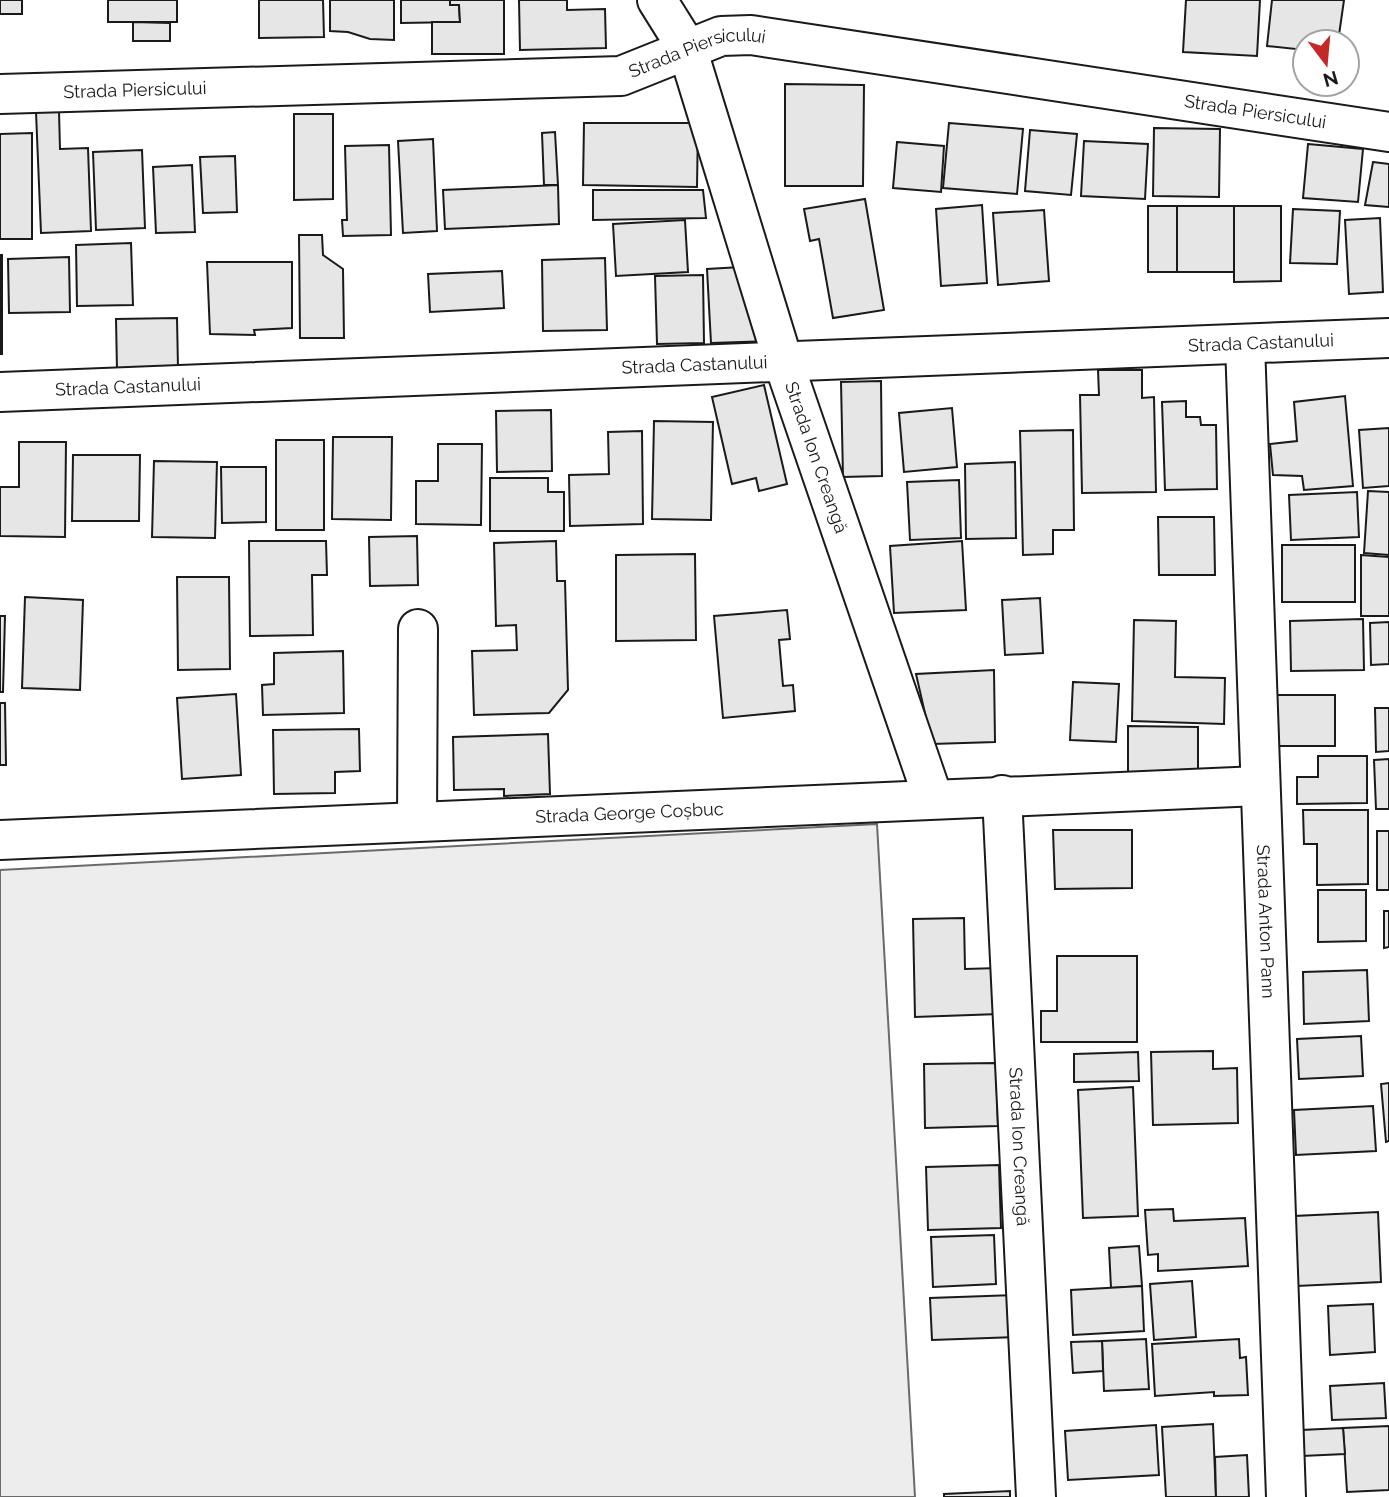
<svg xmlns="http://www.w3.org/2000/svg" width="1389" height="1497" font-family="Raleway,sans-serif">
	<rect width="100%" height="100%" fill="#fff"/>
	<polygon fill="#ededed" stroke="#6a6a6a" stroke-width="2" points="877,824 915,1497 0,1497 0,870"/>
	<g fill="#e6e6e6" stroke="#1a1a1a" stroke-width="2">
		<rect x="0" y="0" width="22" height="14"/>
		<rect x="108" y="0" width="69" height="22"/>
		<polygon points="259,0 323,0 324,37 259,38"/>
		<polygon points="330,0 394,0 394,40 370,39 348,32 330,31"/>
		<polygon points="401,0 450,0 450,5 459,5 460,22 401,23"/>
		<polygon points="450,0 504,0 504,54 432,54 432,22 460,22 459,5 450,5"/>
		<polygon points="519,0 567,0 567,10 605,9 606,48 520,50"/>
		<polygon points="1186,0 1260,0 1257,56 1183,52"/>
		<polygon points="1272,0 1344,0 1338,42 1305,42 1305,50 1267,46"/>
		<polygon points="133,22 170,23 170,41 133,41"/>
		<polygon points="785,84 864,85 863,186 785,186"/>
		<polygon points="59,111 60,149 88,148 91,231 41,233 36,112"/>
		<polygon points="294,114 333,114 333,199 294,200"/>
		<polygon points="584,123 698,123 697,187 583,185"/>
		<polygon points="949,123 1023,129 1017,194 943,188"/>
		<polygon points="1154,128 1220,129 1219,197 1153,196"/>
		<polygon points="1030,130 1077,134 1071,195 1025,191"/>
		<polygon points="555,132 558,185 544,185 542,133"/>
		<polygon points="32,133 32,239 0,239 0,134"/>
		<polygon points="433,139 437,231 403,233 398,141"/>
		<polygon points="1084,141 1148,144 1145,199 1081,196"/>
		<polygon points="897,142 944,146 941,192 893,188"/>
		<polygon points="1308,144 1363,149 1358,202 1303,198"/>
		<polygon points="389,145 391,235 343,236 342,220 347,220 345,146"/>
		<polygon points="142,150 145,228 96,230 93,152"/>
		<polygon points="235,156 237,212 203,213 200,157"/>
		<polygon points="1373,162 1389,164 1389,207 1365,205"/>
		<polygon points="192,165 195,232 156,233 153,167"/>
		<polygon points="558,185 559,224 445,229 443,190"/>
		<polygon points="593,190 703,190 706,218 593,220"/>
		<polygon points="865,199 884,310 833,318 819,239 810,241 804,209"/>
		<polygon points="982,205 987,283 941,286 936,209"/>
		<rect x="1148" y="206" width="29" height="66"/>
		<polygon points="1177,206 1234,206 1235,272 1177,272"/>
		<polygon points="1234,206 1281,206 1281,281 1234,282"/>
		<polygon points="1293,209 1340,211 1337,264 1290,263"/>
		<polygon points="1044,210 1049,281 998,285 993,213"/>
		<polygon points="1380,218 1383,292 1349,294 1345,220"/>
		<polygon points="685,220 688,272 616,276 613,224"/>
		<polygon points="299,235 322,235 323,255 343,269 344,338 300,338"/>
		<polygon points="131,243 133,305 77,306 76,245"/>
		<rect x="0" y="255" width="2" height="99"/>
		<polygon points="69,257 70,312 9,313 8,259"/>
		<polygon points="605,258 607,330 543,331 542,260"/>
		<polygon points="207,262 292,262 292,328 254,330 255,335 210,334"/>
		<polygon points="741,267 768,341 711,343 707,269"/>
		<polygon points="502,271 504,308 430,312 428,274"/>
		<polygon points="703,275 704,343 657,344 655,276"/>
		<polygon points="177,318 178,368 117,370 116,319"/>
		<polygon points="1098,370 1142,370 1142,398 1154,397 1156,492 1082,493 1080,395 1099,395"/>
		<polygon points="881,381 882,476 843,477 841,382"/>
		<polygon points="764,385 787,484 759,491 756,478 732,484 712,397"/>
		<polygon points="1345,396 1353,486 1304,490 1302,476 1273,475 1270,444 1297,441 1294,402"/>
		<polygon points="1186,401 1186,417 1200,417 1201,425 1216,425 1217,489 1165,490 1162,402"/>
		<polygon points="952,408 957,467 904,472 899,413"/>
		<polygon points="551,410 552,471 497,472 496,411"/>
		<polygon points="654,421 713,422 711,520 652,519"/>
		<polygon points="1389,428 1389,486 1363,488 1359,430"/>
		<polygon points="1073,430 1074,530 1053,530 1053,554 1023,555 1020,431"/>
		<polygon points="642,431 643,524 570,526 569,475 609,474 608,432"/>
		<polygon points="333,437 392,437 391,520 332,519"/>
		<rect x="276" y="440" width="48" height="90"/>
		<polygon points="19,442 66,442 65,537 0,536 0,487 19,487"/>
		<polygon points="438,444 482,444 481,525 416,524 416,481 438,481"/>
		<polygon points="73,455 140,455 139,521 72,521"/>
		<polygon points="154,461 217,462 215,538 152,537"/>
		<polygon points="1015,462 1016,538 966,539 965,464"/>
		<polygon points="221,467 266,467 266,522 222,523"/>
		<polygon points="490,478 548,478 548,492 564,492 564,531 490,531"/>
		<polygon points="959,480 961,538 910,540 907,482"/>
		<polygon points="1368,491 1389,492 1389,555 1364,553"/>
		<polygon points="1357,492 1359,537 1291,540 1289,495"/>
		<polygon points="1158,517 1214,517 1215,575 1159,575"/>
		<polygon points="417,536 418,585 370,586 369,537"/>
		<polygon points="249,541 326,541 327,575 312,575 313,635 250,636"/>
		<polygon points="556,541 557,581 565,581 568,690 549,713 474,715 472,651 517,650 516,625 496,626 494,543"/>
		<polygon points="962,541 966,610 894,613 890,546"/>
		<rect x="1282" y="545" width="73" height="57"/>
		<polygon points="695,554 696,640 616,641 616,555"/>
		<polygon points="1361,555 1389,557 1389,616 1361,616"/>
		<polygon points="177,577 229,577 230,669 178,670"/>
		<polygon points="25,597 83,600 80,690 22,688"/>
		<polygon points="1040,598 1043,653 1005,655 1002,600"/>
		<polygon points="787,610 790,639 779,640 783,686 793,685 795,711 723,718 714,616"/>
		<polygon points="0,616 5,616 3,692 0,692"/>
		<polygon points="1363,619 1364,670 1291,671 1290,621"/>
		<polygon points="1134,620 1176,621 1175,677 1225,678 1224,724 1132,721"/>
		<polygon points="1389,622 1389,664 1371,665 1370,623"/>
		<polygon points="343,651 344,713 263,715 262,685 274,684 274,653"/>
		<polygon points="994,670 995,742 932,744 916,674"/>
		<polygon points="1073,682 1119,684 1116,742 1070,740"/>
		<polygon points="236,694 241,775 182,779 177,698"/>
		<rect x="1275" y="695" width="60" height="51"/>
		<polygon points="0,703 5,703 6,765 0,765"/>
		<polygon points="1375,708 1389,708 1389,751 1376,752"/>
		<polygon points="1128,726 1198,727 1198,779 1128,779"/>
		<polygon points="359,729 360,771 335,772 335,793 274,794 273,730"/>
		<polygon points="548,734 550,794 504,796 504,789 454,790 453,737"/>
		<polygon points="1318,756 1367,756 1367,803 1297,804 1297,777 1318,777"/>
		<polygon points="1389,759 1389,809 1376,809 1374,760"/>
		<polygon points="1303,810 1368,810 1368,884 1317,885 1317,844 1304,844"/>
		<polygon points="1053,830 1132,830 1132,888 1055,889"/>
		<rect x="1377" y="831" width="12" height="59"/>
		<polygon points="1318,890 1366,890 1366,941 1318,942"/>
		<polygon points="1384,911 1389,911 1389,947 1384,948"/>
		<polygon points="964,918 965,969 999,968 999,1014 915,1017 913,919"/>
		<polygon points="1057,956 1137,956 1137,1042 1041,1042 1041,1011 1057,1011"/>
		<polygon points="1367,970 1369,1021 1304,1024 1303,972"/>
		<polygon points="1361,1036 1363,1076 1299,1079 1297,1039"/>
		<polygon points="1213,1051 1213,1069 1237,1068 1238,1123 1153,1125 1151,1052"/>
		<polygon points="1138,1052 1139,1081 1074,1082 1074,1054"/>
		<polygon points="996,1063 998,1126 925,1128 924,1064"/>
		<polygon points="1389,1083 1389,1141 1386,1142 1381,1084"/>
		<polygon points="1133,1087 1138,1216 1083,1218 1078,1090"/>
		<polygon points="1373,1106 1376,1151 1296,1155 1294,1110"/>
		<polygon points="999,1165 1001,1228 928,1230 926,1167"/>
		<polygon points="1173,1209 1174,1221 1245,1218 1248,1266 1158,1271 1158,1254 1148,1255 1145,1210"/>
		<polygon points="1378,1212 1381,1282 1297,1286 1294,1216"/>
		<polygon points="994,1235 996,1284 933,1287 931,1237"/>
		<polygon points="1139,1246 1142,1286 1111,1288 1109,1248"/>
		<polygon points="1192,1281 1196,1337 1154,1340 1150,1284"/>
		<polygon points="1142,1286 1144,1331 1073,1335 1071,1290"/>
		<polygon points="1015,1295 1017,1337 932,1340 930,1298"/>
		<polygon points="1373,1304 1375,1352 1330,1355 1328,1306"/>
		<polygon points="1146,1339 1149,1389 1104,1391 1102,1341"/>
		<polygon points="1239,1339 1240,1358 1246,1357 1248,1395 1214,1396 1214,1392 1155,1396 1152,1344"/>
		<polygon points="1102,1341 1103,1371 1073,1373 1071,1342"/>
		<polygon points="1384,1383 1386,1418 1332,1420 1330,1386"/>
		<polygon points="1213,1424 1216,1497 1166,1497 1162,1427"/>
		<polygon points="1156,1425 1159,1475 1068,1480 1065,1431"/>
		<polygon points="1389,1426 1389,1490 1347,1492 1343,1428"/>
		<polygon points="1343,1428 1345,1454 1302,1456 1301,1430"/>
		<polygon points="1247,1455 1249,1497 1216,1497 1215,1457"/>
		<polygon points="1010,1491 1010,1497 944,1497 944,1494"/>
	</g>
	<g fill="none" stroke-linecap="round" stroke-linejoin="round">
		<g stroke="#1a1a1a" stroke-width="42">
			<g id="minor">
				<path id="s1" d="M657,0L687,48L784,364L933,798"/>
				<path id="s2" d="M0,94L621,76L721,36L751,35L1389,132"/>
				<path id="s3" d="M1245,344L1286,1497"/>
				<path id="s4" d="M0,392L1389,338"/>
				<path id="s5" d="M1002,795L1036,1497"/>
				<polyline points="417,821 418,629"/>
				<path id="s6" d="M0,840L1259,786"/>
			</g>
		</g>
		<use href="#minor" stroke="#fff" stroke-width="38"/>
	</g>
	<g text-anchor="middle" stroke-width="5" stroke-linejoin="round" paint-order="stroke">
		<g font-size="18" fill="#1a1a1a" stroke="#fff">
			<text dy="6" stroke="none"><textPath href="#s2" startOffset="702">Strada Piersicului</textPath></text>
			<text dy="6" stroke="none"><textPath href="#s2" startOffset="135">Strada Piersicului</textPath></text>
			<text dy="6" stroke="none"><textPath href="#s2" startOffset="1269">Strada Piersicului</textPath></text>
			<text dy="6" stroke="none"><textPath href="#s4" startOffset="1262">Strada Castanului</textPath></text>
			<text dy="6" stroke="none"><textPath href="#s4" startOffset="695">Strada Castanului</textPath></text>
			<text dy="6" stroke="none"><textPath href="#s4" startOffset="128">Strada Castanului</textPath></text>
			<text dy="6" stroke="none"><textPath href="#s1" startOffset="486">Strada Ion Creangă</textPath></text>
			<text dy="6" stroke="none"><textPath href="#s6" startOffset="630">Strada George Coșbuc</textPath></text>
			<text dy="6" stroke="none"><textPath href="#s3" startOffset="578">Strada Anton Pann</textPath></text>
			<text dy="6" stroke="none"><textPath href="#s5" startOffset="352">Strada Ion Creangă</textPath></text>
		</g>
	</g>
	<g transform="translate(1326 63) rotate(164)"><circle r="33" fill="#ffffff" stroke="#a3a3a3" stroke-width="2"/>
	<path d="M0-5L12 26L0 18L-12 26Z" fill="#c62828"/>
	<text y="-10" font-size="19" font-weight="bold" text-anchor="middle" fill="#1a1a1a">N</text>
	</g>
</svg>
